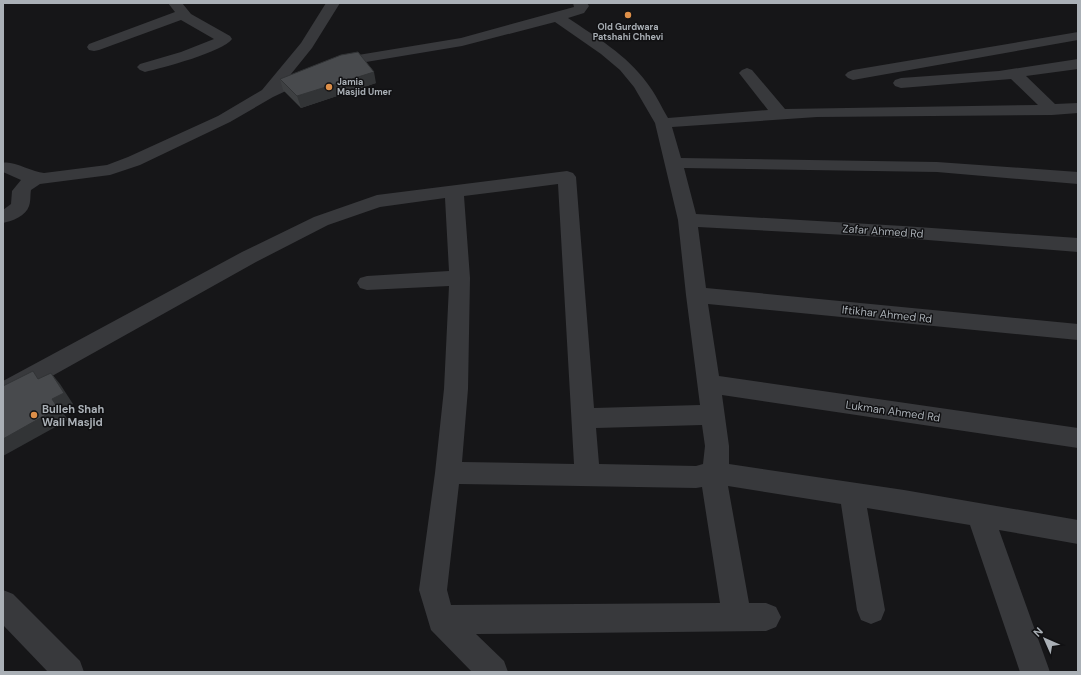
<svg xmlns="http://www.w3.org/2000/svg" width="1081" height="675" font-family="'DM Sans',sans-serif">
	<rect width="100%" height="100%" fill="#161618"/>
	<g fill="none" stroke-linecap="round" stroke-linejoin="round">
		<g fill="#38393c" fill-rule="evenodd">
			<path d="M168,3H182L191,14L230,36L232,39C223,52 162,68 145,72L140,70L137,67L140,64L181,52L214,39L181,20L99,50L94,51L89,50L87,47L89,44L175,12Z"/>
			<path d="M326,3H340L312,48L287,79L308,70L346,57L461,38L574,7L573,3H587L589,6L584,13L568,18C596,37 627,55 647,83C655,93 661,106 668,118L768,110L739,73L742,70L747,68L752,70L785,109L1038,105L1011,79L901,88L895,86L893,83L895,80L901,78L999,71L1078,59V69L1026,76L1055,104L1078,103V113L1052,115L817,117L672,127L681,158L937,162L1078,172V184L937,172L684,168L696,214L903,226L1078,238V252L903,238L698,227L706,288L1078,324V340L708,304L719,376L1078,428V448L722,395L729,446V464L904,490L1078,520V544L999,530L1050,672H1020L970,525L867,508L885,610L881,620L871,624L861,620L857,610L841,504L728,486L749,603H766L776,607L781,617L776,627L766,631L476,634L504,661L508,672H472L431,630L419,590L435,473L444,389L449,286L367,290L360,288L357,283L360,278L367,276L449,271L445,198L380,207L328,225L256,262L11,399L3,401V381L242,252L314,217L377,195L567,171L573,173L576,177L594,408L700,405L686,295L678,220L655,123L634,87L620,70L601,54L555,22L462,46L354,64L318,76L273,97L230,122L140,165L110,175L40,184L31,190C30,195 31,201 29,206C26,216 12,221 3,223V210L11,204L12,191L21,180L3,172V163C12,160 32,172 44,173L107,165L128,157L218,116L262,90L301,43ZM558,184L574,464L462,462L468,389L470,278L464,196ZM702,425L705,446L703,464L696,466L599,464L596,428ZM459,484L696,488L702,487L720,603L451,605L447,590Z"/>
			<polygon points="1078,32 1078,40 853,80 848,78 845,75 848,72 853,70"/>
			<polygon points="3,590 13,594 80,661 84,672 48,672 3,625"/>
		</g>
	</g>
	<polygon fill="#3e4042" points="280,79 376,83 301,108 283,90"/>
	<g fill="#323436">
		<polygon points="374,72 376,83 301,108 297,96"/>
		<polygon points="51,373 60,384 73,404 62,411 68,420 3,456 3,439 52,399"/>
	</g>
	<g fill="#484a4d" stroke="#323436">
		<polygon points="358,52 374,72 297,96 280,79 341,55"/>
		<polygon points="33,371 38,379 51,373 64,393 52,399 58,408 3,439 3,386"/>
	</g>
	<g fill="#dd8f49" stroke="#111113" stroke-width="1.5">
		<circle cx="628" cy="15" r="4"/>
		<circle cx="329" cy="87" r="4"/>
		<circle cx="34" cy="415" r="4"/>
	</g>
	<g text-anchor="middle" stroke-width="3" stroke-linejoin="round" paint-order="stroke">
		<g font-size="9" font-weight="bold" fill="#aab0b6" stroke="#111113">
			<text x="628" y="30">Old Gurdwara<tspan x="628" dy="10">Patshahi Chhevi</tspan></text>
			<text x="337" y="85" text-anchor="start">Jamia<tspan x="337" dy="10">Masjid Umer</tspan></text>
		</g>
		<g font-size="11" fill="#aab0b6" stroke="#111113">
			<text transform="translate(883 231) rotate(4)" y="4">Zafar Ahmed Rd</text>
			<text transform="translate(887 314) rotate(6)" y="4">Iftikhar Ahmed Rd</text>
			<text transform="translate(893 411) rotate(8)" y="4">Lukman Ahmed Rd</text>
		</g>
		<g font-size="11" font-weight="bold" fill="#aab0b6" stroke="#111113" text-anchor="start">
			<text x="42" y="413">Bulleh Shah<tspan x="42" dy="13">Wali Masjid</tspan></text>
		</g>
	</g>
	<rect width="1081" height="675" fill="none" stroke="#aab0b6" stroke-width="8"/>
	<g transform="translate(1045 639) rotate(315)" stroke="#111113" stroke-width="3" paint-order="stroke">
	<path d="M0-3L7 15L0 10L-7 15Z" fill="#aab0b6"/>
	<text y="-6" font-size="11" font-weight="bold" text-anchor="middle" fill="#aab0b6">N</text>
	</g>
</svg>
